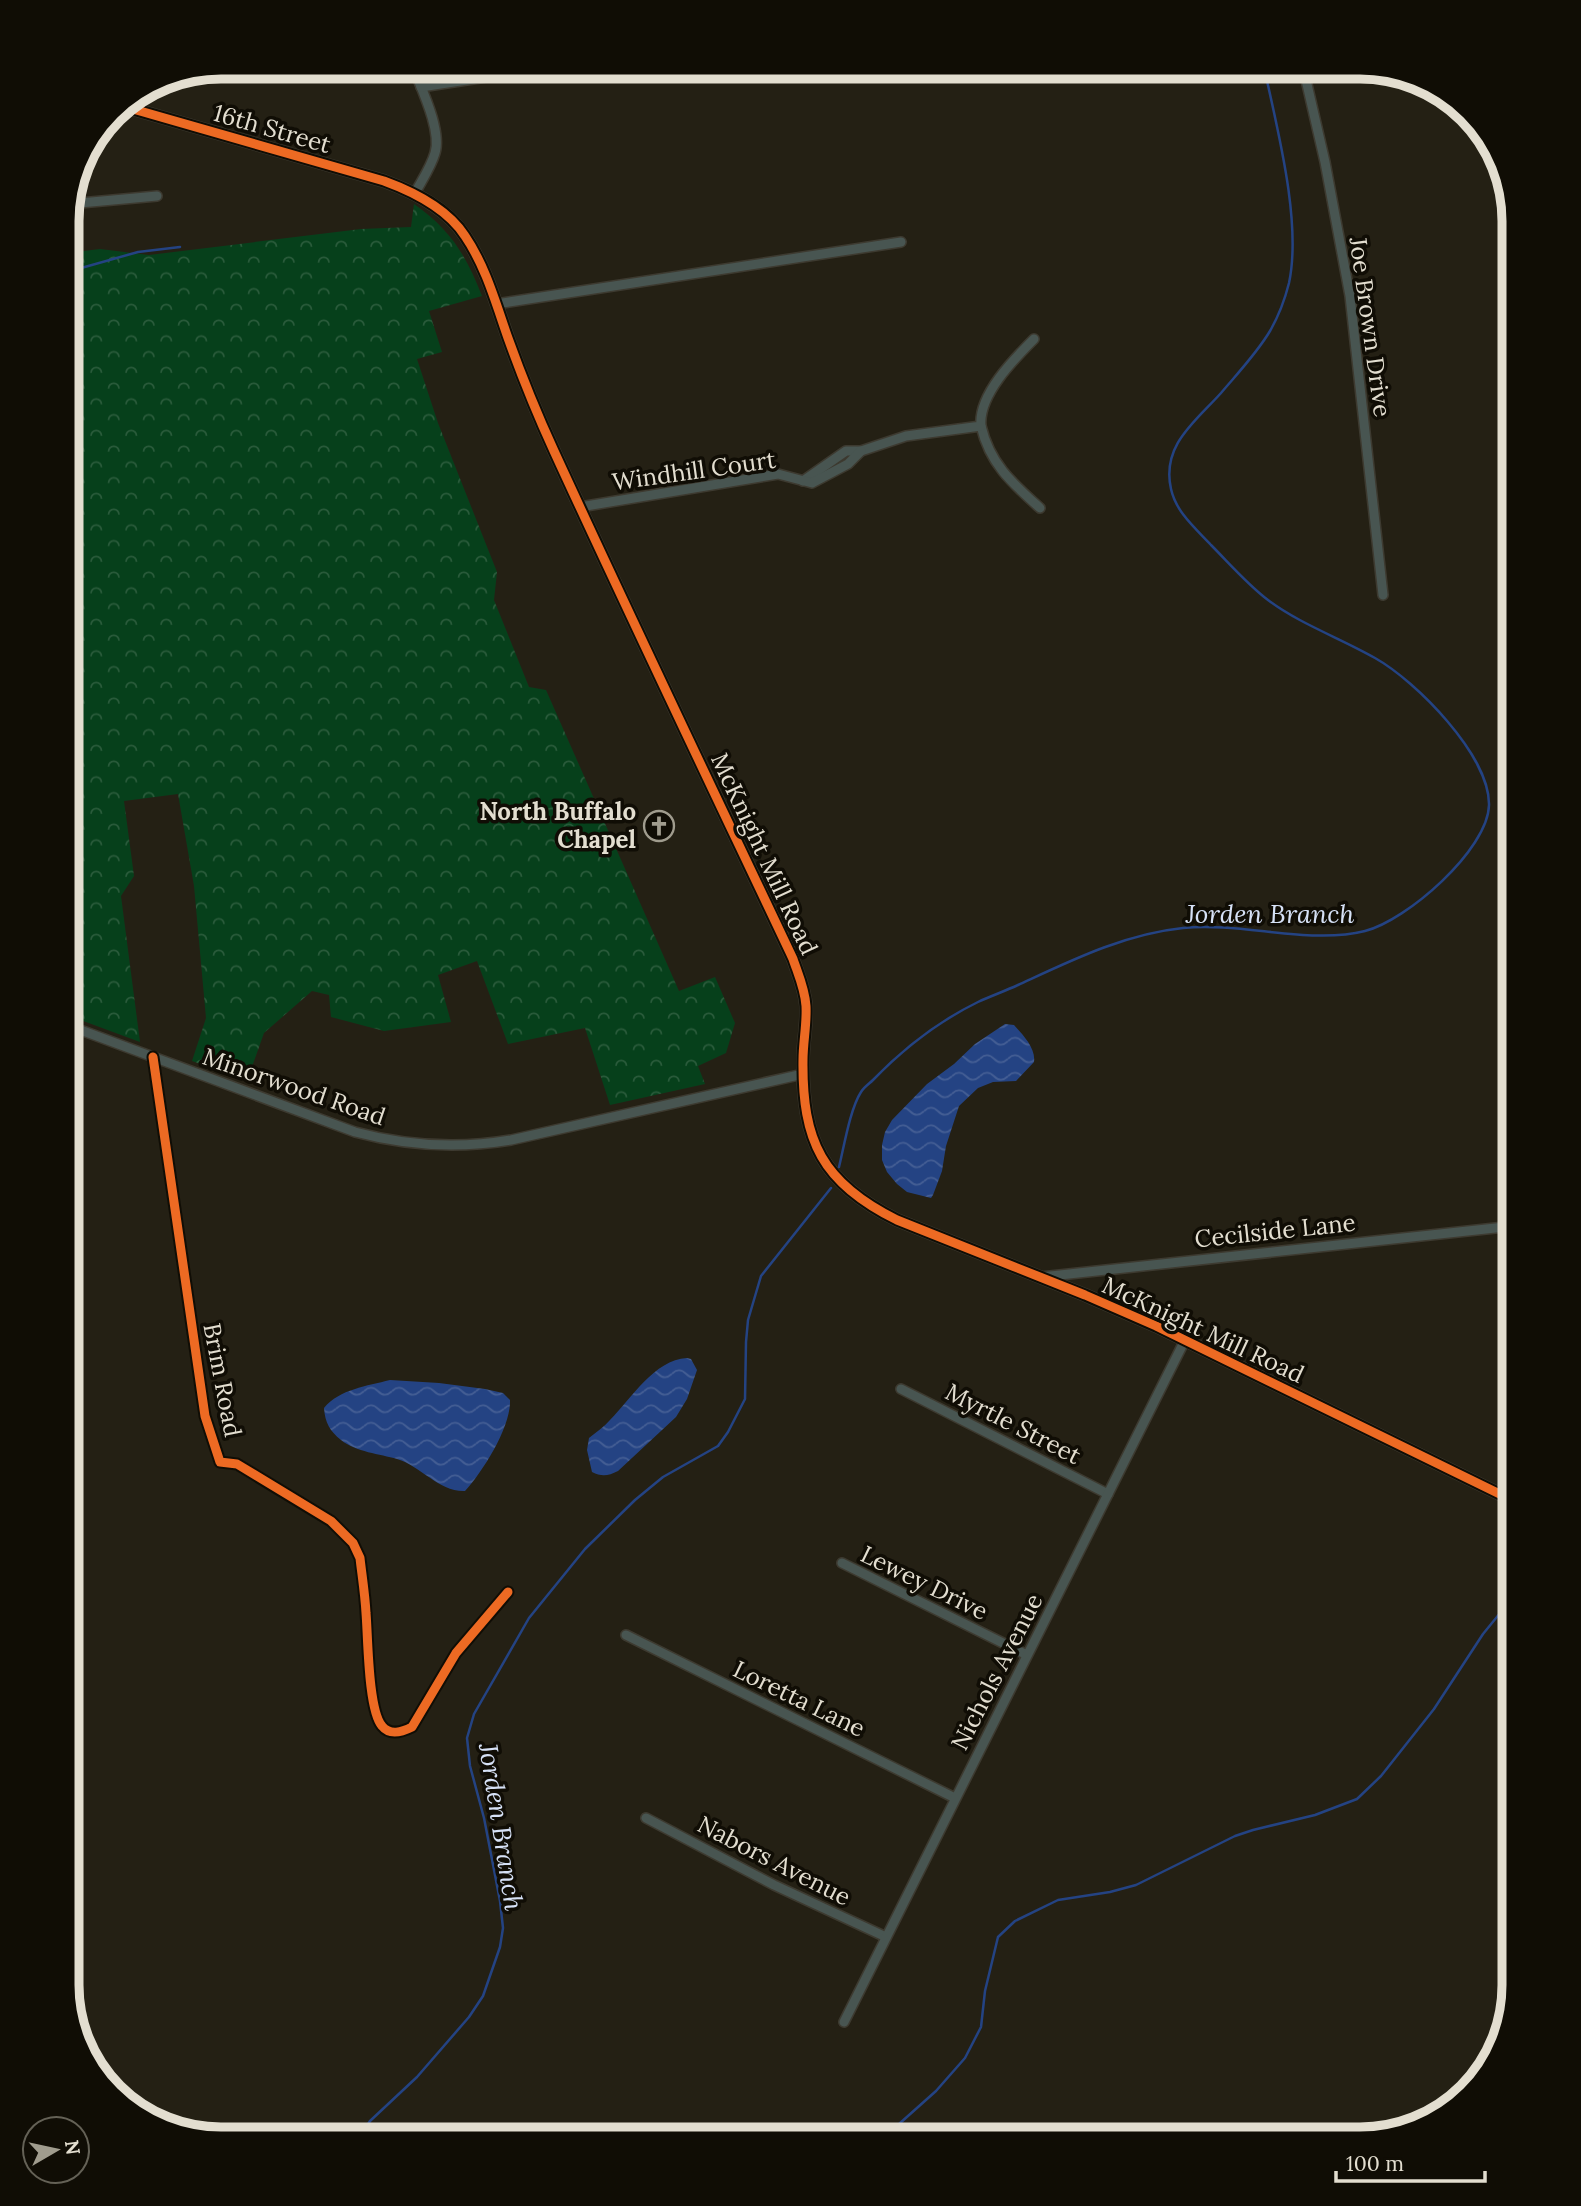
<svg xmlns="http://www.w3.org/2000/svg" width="1581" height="2206" font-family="Lora,serif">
	<defs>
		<pattern id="forest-crowns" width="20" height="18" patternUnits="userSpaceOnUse" patternTransform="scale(1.75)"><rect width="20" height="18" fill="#06401b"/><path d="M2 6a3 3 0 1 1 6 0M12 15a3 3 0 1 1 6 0" fill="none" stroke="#2a5b3b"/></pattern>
		<pattern id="cemetery-stones" width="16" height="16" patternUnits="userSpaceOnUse" patternTransform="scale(1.75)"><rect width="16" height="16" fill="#06401b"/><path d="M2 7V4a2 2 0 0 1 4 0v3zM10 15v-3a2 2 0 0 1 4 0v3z" fill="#2a5b3b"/></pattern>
		<pattern id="water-waves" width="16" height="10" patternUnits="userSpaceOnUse" patternTransform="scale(1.75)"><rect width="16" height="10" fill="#244383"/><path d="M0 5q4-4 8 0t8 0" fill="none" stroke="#445e94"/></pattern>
	</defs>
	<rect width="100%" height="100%" fill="#242014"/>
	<path fill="url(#forest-crowns)" d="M414,204C450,229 466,255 482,296L429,311L442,352L417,359L438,423L497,572L494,600L529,687L546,690L679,991L715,977L735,1023L726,1053L698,1066L705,1084L610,1105L585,1028L508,1044L477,961L438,975L451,1022L384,1031L331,1017L329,995L312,991L264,1033L247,1081L192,1061L206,1018L194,886L178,794L124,801L134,876L121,896L140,1042L67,1015V253L100,249L149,255L361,229L411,227Z"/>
	<polygon fill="url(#cemetery-stones)" points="1496,153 1514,221 1514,316"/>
	<g fill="url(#water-waves)">
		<path d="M1005,1024L1014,1025C1023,1035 1036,1048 1034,1062L1016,1081L993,1082L978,1088L959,1106L946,1146L942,1171L933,1195L931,1198L907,1192L897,1184L887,1172L882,1160V1145L885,1132L892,1120L927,1084L954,1064L975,1044Z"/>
		<path d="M687,1358L691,1359L697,1370L687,1399L676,1417L618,1471C608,1476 602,1477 592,1472L587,1450L589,1438C596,1432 604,1427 610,1420C632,1398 654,1360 687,1358Z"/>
		<path d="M390,1380L439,1383L485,1389L503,1393L510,1400C511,1427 483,1471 465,1491C439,1492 421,1466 397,1459C380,1454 356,1452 341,1440C330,1431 325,1423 324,1408C340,1389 367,1386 390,1380Z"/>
	</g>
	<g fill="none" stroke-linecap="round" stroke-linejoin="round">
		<g stroke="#244383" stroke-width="2.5">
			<polyline points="67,272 138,252 180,247"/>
			<path d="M839,1167C844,1147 850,1109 861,1092C864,1087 869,1084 873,1080C903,1049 939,1021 978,1002C991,996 1005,991 1018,985C1070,961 1124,934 1183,928C1242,922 1310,945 1365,931C1406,921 1488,850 1489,805C1490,756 1416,681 1375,658C1340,638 1300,624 1268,600C1247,584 1229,563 1211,545C1195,528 1176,512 1171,489C1161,445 1196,421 1221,393C1237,374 1257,353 1270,331C1278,317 1285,299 1289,283C1302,222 1277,128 1264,67"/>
			<polyline points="359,2139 370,2121 417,2077 469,2017 483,1996 500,1947 503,1928 500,1901 484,1818 470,1766 467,1738 474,1714 529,1618 585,1549 635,1500 663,1477 718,1446 728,1432 745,1399 746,1342 748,1320 761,1276 831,1188"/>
			<polyline points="890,2139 899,2124 936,2091 965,2058 981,2027 985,1991 998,1937 1015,1921 1058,1900 1110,1892 1136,1885 1235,1836 1253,1830 1315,1815 1357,1799 1381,1776 1434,1709 1483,1634 1514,1596"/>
		</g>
		<g stroke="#3d3a30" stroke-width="12">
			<g id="minor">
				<path d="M413,67C421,88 442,130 435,153C431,167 422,180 415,193"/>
				<polyline points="1303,67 1325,162 1350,296 1383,595"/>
				<polyline points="421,87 552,67"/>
				<polyline points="69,204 157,196"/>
				<polyline points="496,304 901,242"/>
				<path d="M981,426C990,464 1012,483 1040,508"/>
				<path d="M803,481L846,451H861L906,436L981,426C978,395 1014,359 1034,339"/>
				<polyline points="580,507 778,474 812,483 848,464 861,451"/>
				<path d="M67,1025L355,1132C407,1146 458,1149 511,1140L803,1074"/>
				<path d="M153,1057L205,1416L220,1462L237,1464L331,1521L353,1543L360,1558C362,1576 365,1594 366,1613C368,1636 368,1710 382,1726C390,1736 402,1732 412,1727L456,1653L508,1592"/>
				<polyline points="1041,1277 1514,1226"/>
				<polyline points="901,1389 1108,1494"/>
				<polyline points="842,1563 1027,1655"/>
				<polyline points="626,1635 955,1798"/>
				<polyline points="646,1818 774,1885 886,1937"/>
				<polyline points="844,2022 1185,1340"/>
			</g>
		</g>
		<g stroke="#3d3a30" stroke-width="14">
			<path id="tertiary" d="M119,105L384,181C414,192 447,208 465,236C486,267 496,304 508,338C522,377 537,414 554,451C632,621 713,790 793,959C798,974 805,989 806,1006C807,1024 803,1042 803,1060C802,1141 822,1183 897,1220L1085,1295L1156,1326L1514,1501"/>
		</g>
		<use href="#minor" stroke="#485551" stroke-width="9"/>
		<use href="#tertiary" stroke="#485551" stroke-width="10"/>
		<g stroke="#100d05" stroke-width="13">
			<g id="cycleway">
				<path d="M119,105L384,181C414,192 447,208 465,236C486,267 496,304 508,338C522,377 537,414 554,451C632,621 713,790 793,959C798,974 805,989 806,1006C807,1024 803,1042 803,1060C802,1141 822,1183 897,1220L1085,1295L1156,1326L1514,1501"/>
				<path d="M153,1057L205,1416L220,1462L237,1464L331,1521L353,1543L360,1558C362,1576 365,1594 366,1613C368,1636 368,1710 382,1726C390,1736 402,1732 412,1727L456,1653L508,1592"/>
			</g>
		</g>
		<use href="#cycleway" stroke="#ed6a23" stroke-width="9"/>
	</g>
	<defs>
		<g id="church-ring" transform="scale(1.575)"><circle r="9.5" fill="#100d05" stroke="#a09c8e" stroke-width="1.5"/><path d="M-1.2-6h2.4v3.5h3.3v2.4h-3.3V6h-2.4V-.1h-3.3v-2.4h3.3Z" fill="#a09c8e"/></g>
	</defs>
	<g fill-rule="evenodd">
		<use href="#church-ring" x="659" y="826"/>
	</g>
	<g text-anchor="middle" stroke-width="7" stroke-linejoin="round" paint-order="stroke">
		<g font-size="24" fill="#e3ded0" stroke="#100d05">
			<text transform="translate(272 129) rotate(16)" y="8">16th Street</text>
			<text transform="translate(1370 327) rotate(82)" y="8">Joe Brown Drive</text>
			<text transform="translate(694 471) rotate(-8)" y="8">Windhill Court</text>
			<text transform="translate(764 854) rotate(65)" y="8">McKnight Mill Road</text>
			<text transform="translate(294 1087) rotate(19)" y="8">Minorwood Road</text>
			<text transform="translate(1275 1231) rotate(-6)" y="8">Cecilside Lane</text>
			<text transform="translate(1203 1330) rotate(25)" y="8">McKnight Mill Road</text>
			<text transform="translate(222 1380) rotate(79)" y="8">Brim Road</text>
			<text transform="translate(1013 1424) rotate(27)" y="8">Myrtle Street</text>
			<text transform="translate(924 1583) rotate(26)" y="8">Lewey Drive</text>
			<text transform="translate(997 1672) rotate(-63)" y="8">Nichols Avenue</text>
			<text transform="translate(799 1699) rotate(26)" y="8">Loretta Lane</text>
			<text transform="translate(774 1861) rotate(27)" y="8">Nabors Avenue</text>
		</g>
		<g font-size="24" font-weight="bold" fill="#e3ded0" stroke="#100d05" text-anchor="end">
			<text x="636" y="820">North Buffalo<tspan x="636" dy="28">Chapel</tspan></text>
		</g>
		<g font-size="26" font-style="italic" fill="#d6e1f6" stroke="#100d05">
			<text x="1270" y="923">Jorden Branch</text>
			<text transform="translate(501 1827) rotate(81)" y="9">Jorden Branch</text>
		</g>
	</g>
	<path d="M0 0H1581V2206H0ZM221 79H1360A142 142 0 0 1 1502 221V1985A142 142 0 0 1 1360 2127H221A142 142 0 0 1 79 1985V221A142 142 0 0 1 221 79Z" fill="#100d05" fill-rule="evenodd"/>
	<path fill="none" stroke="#e3ded0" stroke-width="9" d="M221 79H1360A142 142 0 0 1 1502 221V1985A142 142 0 0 1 1360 2127H221A142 142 0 0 1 79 1985V221A142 142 0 0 1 221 79Z"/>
	<g transform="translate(56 2150) rotate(81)"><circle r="33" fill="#100d05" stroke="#646156" stroke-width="2"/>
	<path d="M0-5L12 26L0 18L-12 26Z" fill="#a09c8e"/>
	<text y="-10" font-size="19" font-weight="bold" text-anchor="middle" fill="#e3ded0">N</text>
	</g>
	<path d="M1336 2171v10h149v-10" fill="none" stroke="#e3ded0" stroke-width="3.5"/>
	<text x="1346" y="2171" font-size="21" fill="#e3ded0" stroke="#100d05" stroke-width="5" paint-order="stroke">100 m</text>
</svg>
